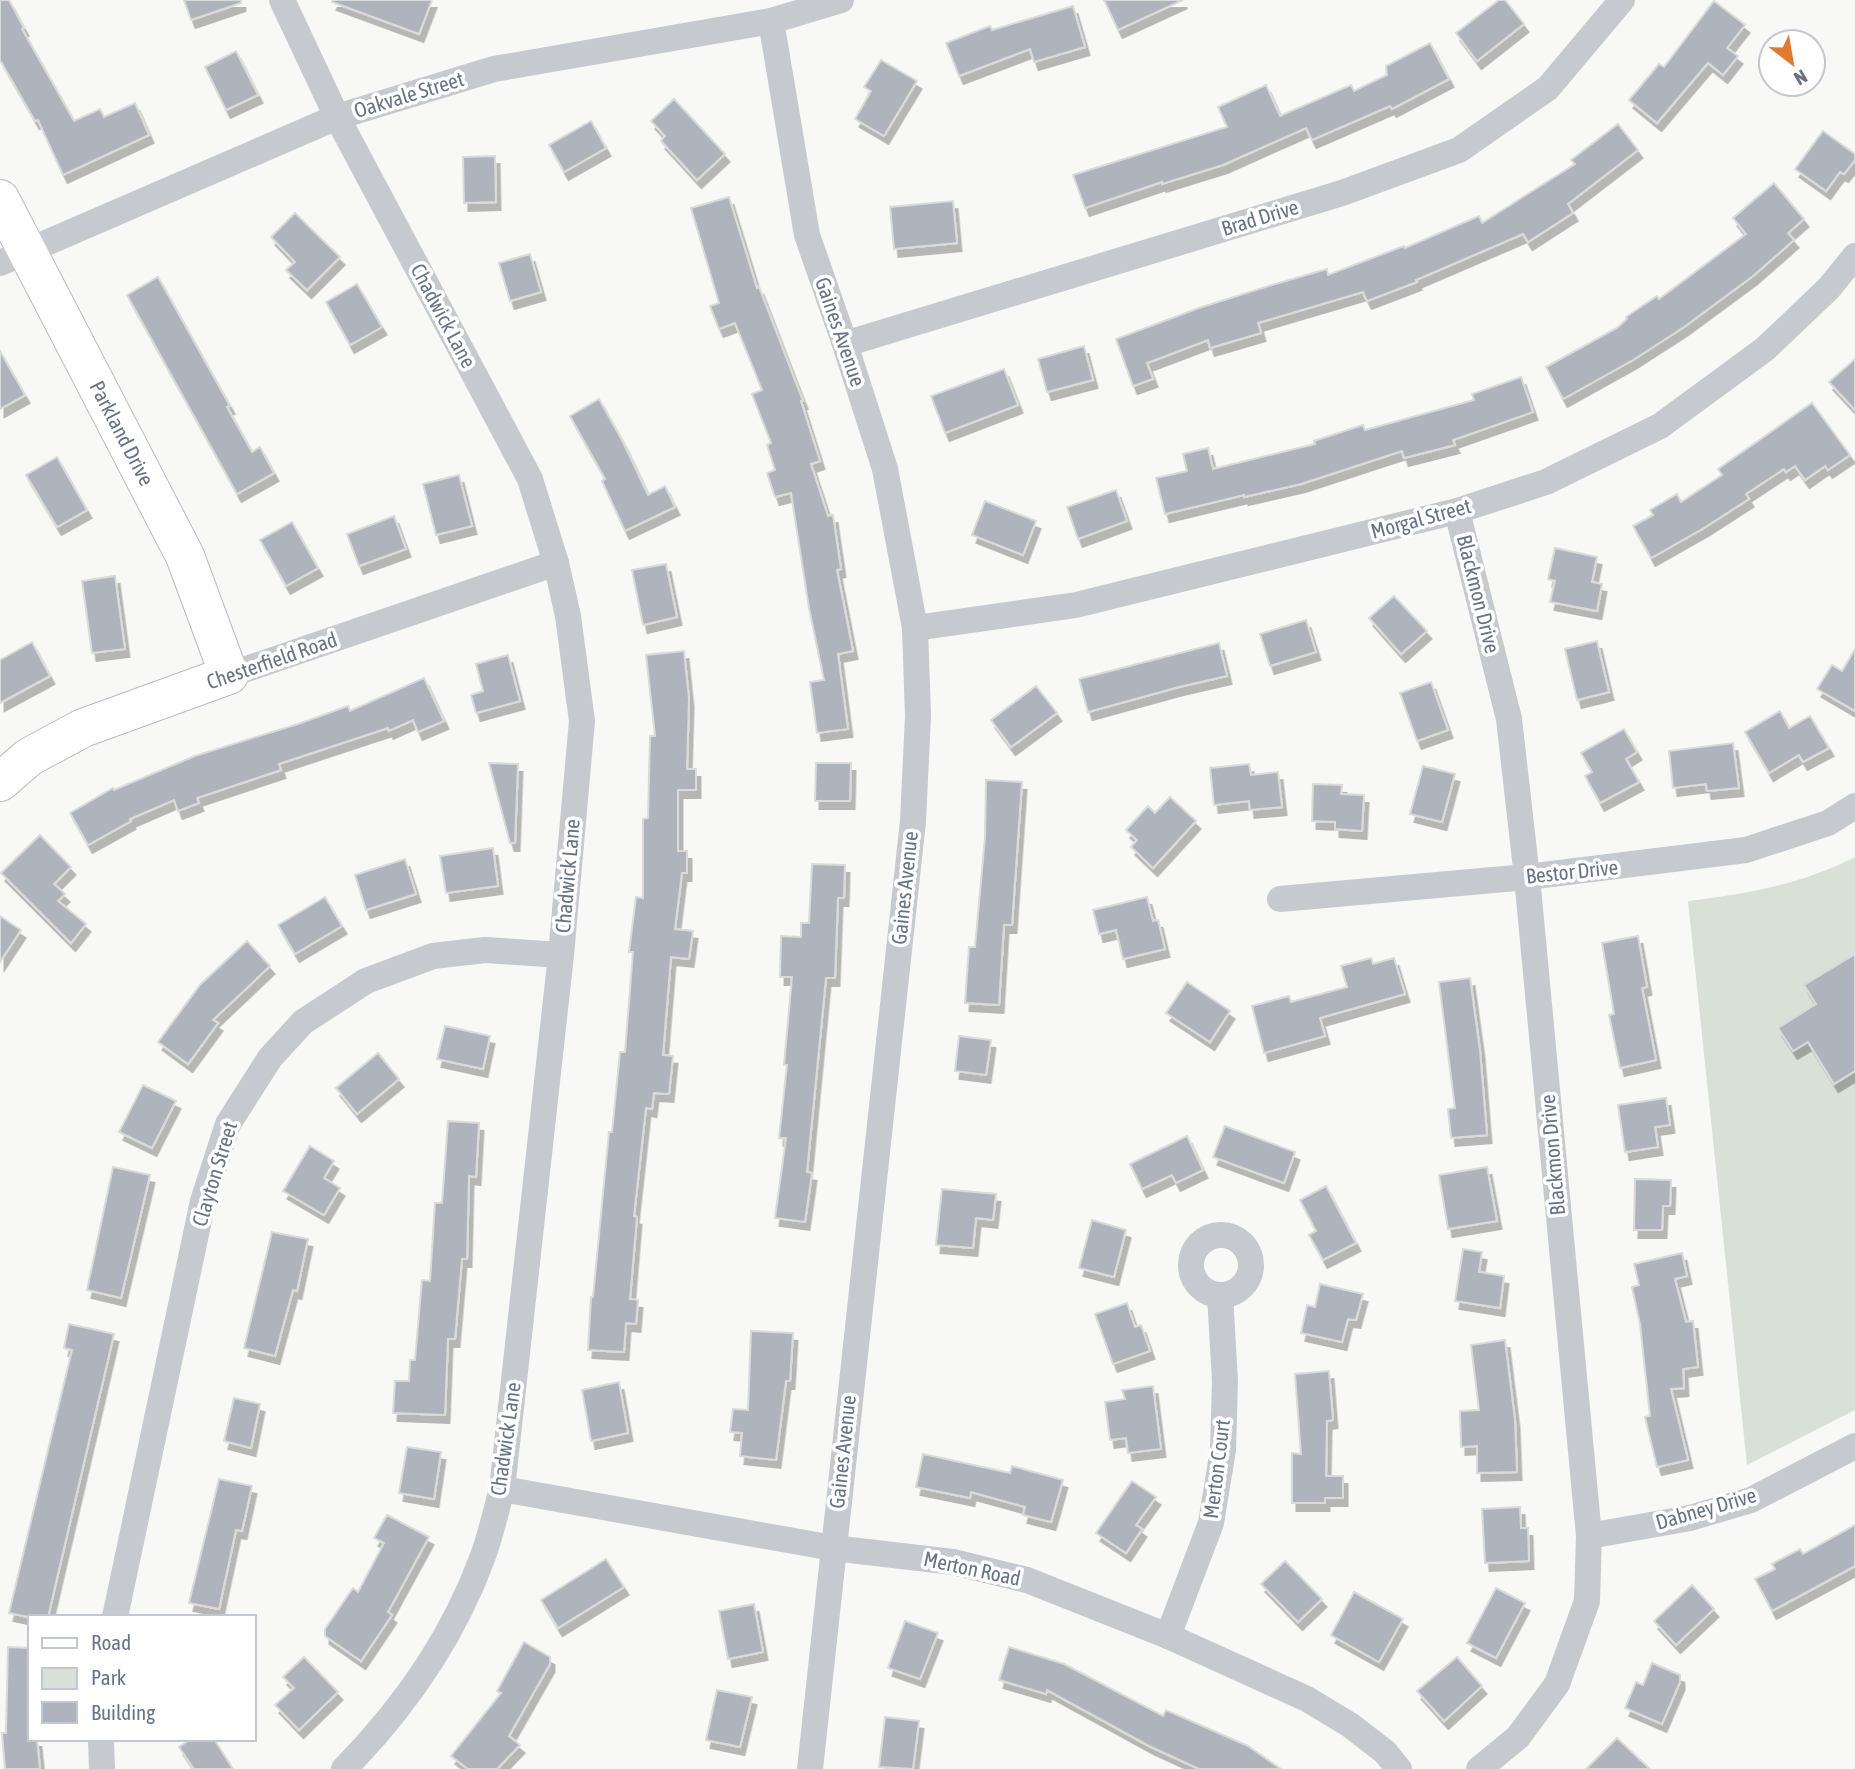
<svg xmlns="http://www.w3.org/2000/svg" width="1855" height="1769" font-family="'Asap Condensed',sans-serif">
	<defs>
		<filter id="shadow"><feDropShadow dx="4.5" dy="8" stdDeviation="0" flood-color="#0004"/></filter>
	</defs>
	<rect width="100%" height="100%" fill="#f8f9f6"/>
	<path fill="#d9e0d7" d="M1855,857V1410L1747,1465L1688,901C1750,893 1799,885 1855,857Z"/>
	<g fill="#afb4bc" stroke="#dadad8" stroke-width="2" filter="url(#shadow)">
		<polygon points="0,0 9,0 24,28 22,29 74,121 100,109 104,117 135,103 149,135 63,175 38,120 35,121 0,60"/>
		<polygon points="184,0 241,0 241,3 191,20"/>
		<polygon points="333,0 432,0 419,34 332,2"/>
		<polygon points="1104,0 1183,0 1118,30"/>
		<polygon points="1499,0 1505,0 1524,24 1477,61 1456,33"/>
		<polygon points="1714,1 1745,25 1727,48 1738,56 1723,75 1708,63 1657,123 1629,100 1659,64 1664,67"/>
		<polygon points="1073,6 1085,47 1034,62 1030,49 959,76 946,43 990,26 992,30"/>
		<polygon points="1430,43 1449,79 1392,109 1390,106 1312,140 1306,128 1223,165 1162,184 1162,182 1085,208 1073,175 1227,127 1218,107 1266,85 1280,116 1351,85 1354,91 1387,75 1386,66"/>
		<polygon points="236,51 258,95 226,110 205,67"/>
		<polygon points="881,60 917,81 884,136 855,119 871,91 864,87"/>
		<polygon points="674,99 725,154 697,180 661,141 665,136 651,121"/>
		<polygon points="591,121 606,148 564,172 549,145"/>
		<polygon points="1618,124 1638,150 1568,204 1573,213 1528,242 1523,234 1416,280 1417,282 1367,301 1363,292 1258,323 1261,333 1210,348 1208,340 1147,363 1153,379 1133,386 1116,339 1199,308 1272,285 1327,269 1328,275 1404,246 1405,248 1479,216 1482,223 1575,164 1571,160"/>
		<polygon points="1823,131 1855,154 1855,160 1844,174 1840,172 1826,191 1795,169"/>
		<polygon points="495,156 496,202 464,203 463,157"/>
		<polygon points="1774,183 1804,219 1788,233 1794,240 1753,276 1684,327 1633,360 1563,399 1546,367 1617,328 1627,319 1626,317 1657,296 1659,299 1746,234 1733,218"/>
		<polygon points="729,197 757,288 759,287 803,401 801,401 820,461 811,464 828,516 833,515 841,569 837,570 853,651 838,654 848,729 817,733 810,682 824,680 809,608 791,493 775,497 767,473 775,470 767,445 771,443 752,394 762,390 735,323 719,329 710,306 719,303 691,208"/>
		<polygon points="953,201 957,243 894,249 890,207"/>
		<polygon points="295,213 340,257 307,290 286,270 295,262 271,237"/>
		<polygon points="530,254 541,292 510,301 499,263"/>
		<polygon points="158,277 230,406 227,407 252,452 260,447 274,473 237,494 127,295"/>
		<polygon points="357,284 382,327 350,345 326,302"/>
		<polygon points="1084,346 1093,380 1047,392 1038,359"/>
		<polygon points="0,351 25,395 0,409"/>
		<polygon points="1855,359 1855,410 1829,382"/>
		<polygon points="1004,369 1018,405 945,433 931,396"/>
		<polygon points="1521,377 1533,412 1453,440 1455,445 1404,458 1402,451 1301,484 1244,497 1244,495 1165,514 1156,478 1187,471 1183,454 1208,448 1213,469 1315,444 1314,441 1363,425 1365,430 1474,400 1472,394"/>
		<polygon points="599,399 623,442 648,495 665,486 675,507 625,531 602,481 605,479 570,416"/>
		<polygon points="1812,403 1850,455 1828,470 1825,466 1805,480 1795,466 1786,472 1784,469 1746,494 1749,499 1704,528 1651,558 1633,526 1653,515 1650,510 1677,494 1681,502 1722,475 1718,469"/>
		<polygon points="57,457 87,510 57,527 26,475"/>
		<polygon points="459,475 472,526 436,535 423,484"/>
		<polygon points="1116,490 1127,521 1078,539 1067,507"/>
		<polygon points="985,501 1036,521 1023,555 972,535"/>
		<polygon points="394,516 406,549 359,566 347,534"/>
		<polygon points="292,522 318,568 286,586 260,540"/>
		<polygon points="1555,548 1597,557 1592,582 1602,584 1597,611 1550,602 1555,581 1548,579"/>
		<polygon points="666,564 677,617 643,625 632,570"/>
		<polygon points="115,576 125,649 92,653 82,581"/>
		<polygon points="1394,596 1427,631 1401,654 1369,618"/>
		<polygon points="1306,620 1316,652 1270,666 1260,634"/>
		<polygon points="1597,641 1609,692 1577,700 1565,649"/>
		<polygon points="32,642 50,676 0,703 0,660"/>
		<polygon points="1219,643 1227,676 1179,687 1088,712 1079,679"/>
		<polygon points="1855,649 1855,711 1817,689 1832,665 1842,671"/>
		<polygon points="684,651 689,699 687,769 696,769 696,790 678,790 678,851 687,851 687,873 682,873 675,929 693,931 689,959 671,957 663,1055 673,1056 669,1094 654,1093 652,1109 646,1108 634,1216 637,1217 630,1299 638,1300 636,1324 626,1323 624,1352 588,1350 591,1297 593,1297 609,1132 612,1132 620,1052 625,1052 633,952 629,952 636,897 643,898 643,819 648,818 650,736 655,736 646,655"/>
		<polygon points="508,655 520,701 476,713 471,695 483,691 476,664"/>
		<polygon points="424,678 444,721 418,732 413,720 389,731 388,728 279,764 281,770 197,798 199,803 178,811 174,800 130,819 131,821 88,845 70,813 113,788 114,790 195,756 298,724 348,706 350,711"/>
		<polygon points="1431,682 1448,730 1417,741 1400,693"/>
		<polygon points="1036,686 1057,713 1011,747 991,720"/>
		<polygon points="1780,711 1789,728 1810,716 1829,748 1803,762 1799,755 1769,773 1745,732"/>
		<polygon points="1624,729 1637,752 1626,759 1639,782 1600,803 1585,776 1592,772 1581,753"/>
		<polygon points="1733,743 1739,788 1707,791 1706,784 1673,788 1669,751"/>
		<polygon points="489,763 518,764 515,843 510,843"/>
		<polygon points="816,763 851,763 850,801 815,801"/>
		<polygon points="1249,764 1251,775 1278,772 1282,807 1250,810 1249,801 1214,805 1210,768"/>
		<polygon points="1423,766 1455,774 1442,822 1410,814"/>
		<polygon points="986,780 1022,782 1012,925 1004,925 999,1005 965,1003 969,947 975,947 985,837"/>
		<polygon points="1313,784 1342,785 1341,794 1364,795 1362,831 1335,829 1335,822 1312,821"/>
		<polygon points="1170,797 1196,821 1153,868 1131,847 1137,840 1126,830 1148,806 1155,813"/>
		<polygon points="40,835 71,867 54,884 65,894 58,901 86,924 71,943 1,873"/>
		<polygon points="493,848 498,886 446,893 440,856"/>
		<polygon points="405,859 416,894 366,910 355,875"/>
		<polygon points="812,864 845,865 844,898 838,898 835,978 826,978 807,1172 812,1173 805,1222 775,1218 786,1138 779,1138 787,1065 784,1065 792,977 780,977 781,936 801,937 801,923 809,923"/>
		<polygon points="325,897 342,926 295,954 278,925"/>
		<polygon points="1147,897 1153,921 1158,920 1165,949 1123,959 1116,930 1099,934 1093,910"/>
		<polygon points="0,916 21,930 0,962"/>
		<polygon points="1638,936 1647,987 1642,988 1656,1060 1620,1068 1609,1015 1614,1014 1602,943"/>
		<polygon points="247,941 270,966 213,1020 218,1023 188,1064 158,1042 200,985"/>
		<polygon points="1855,954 1855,1071 1834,1084 1808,1042 1793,1051 1778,1028 1816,1004 1804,985"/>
		<polygon points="1371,958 1373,964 1394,958 1405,994 1320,1018 1325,1036 1264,1053 1252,1006 1289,996 1291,1002 1347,987 1341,966"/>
		<polygon points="1470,978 1480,1050 1487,1135 1451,1138 1448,1109 1455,1108 1439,982"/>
		<polygon points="1187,982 1230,1011 1210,1042 1166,1013"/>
		<polygon points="445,1026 490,1036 483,1069 437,1059"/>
		<polygon points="959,1036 991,1040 986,1075 955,1071"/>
		<polygon points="378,1053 399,1079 357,1114 336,1088"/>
		<polygon points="143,1085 176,1101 152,1148 119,1132"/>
		<polygon points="1666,1098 1670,1125 1655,1127 1658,1147 1625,1152 1618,1105"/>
		<polygon points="448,1121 479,1123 476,1177 469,1176 467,1259 462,1259 455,1339 448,1339 445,1415 393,1413 395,1381 409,1381 410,1360 415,1360 422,1280 430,1281 435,1203 442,1203"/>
		<polygon points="1225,1126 1295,1152 1284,1183 1213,1157"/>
		<polygon points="1187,1136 1203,1170 1176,1183 1172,1175 1142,1189 1130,1164"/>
		<polygon points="310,1146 334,1161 324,1178 340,1188 324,1215 283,1191"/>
		<polygon points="113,1167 150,1175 121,1298 87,1290"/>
		<polygon points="1487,1167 1497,1221 1448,1229 1439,1175"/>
		<polygon points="1635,1179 1671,1180 1670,1206 1663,1206 1662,1230 1634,1230"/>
		<polygon points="1326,1186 1356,1243 1323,1260 1309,1235 1316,1231 1300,1200"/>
		<polygon points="942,1189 996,1194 993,1220 976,1218 973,1248 936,1245"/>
		<polygon points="1092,1220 1126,1230 1114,1277 1079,1268"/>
		<polygon points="272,1232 308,1239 297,1291 293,1290 275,1356 244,1348"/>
		<polygon points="1463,1249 1482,1252 1479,1272 1504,1276 1500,1308 1455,1301"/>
		<polygon points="1682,1253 1687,1276 1675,1279 1686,1322 1693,1321 1698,1367 1683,1369 1684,1388 1671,1389 1688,1460 1657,1467 1645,1417 1650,1416 1640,1324 1632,1287 1639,1285 1634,1264"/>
		<polygon points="1320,1284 1363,1294 1356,1320 1348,1319 1342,1342 1301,1333 1307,1305 1315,1307"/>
		<polygon points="1127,1303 1135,1327 1141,1325 1150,1351 1113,1364 1095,1314"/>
		<polygon points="69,1324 114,1334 48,1617 28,1617 9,1613 72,1350 64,1348"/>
		<polygon points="751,1331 793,1333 790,1381 786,1381 776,1460 740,1456 742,1433 730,1432 733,1409 748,1410"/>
		<polygon points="1505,1340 1515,1420 1517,1472 1477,1473 1477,1446 1461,1447 1460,1411 1479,1410 1471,1345"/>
		<polygon points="1329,1371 1333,1420 1327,1421 1326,1476 1343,1476 1343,1498 1325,1498 1325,1503 1292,1503 1292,1453 1301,1454 1295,1374"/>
		<polygon points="619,1382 628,1433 591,1441 582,1390"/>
		<polygon points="1153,1386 1161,1449 1128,1453 1126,1438 1110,1440 1105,1402 1125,1399 1122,1390"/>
		<polygon points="234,1398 260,1404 251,1448 224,1441"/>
		<polygon points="407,1447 441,1452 434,1499 399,1493"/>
		<polygon points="923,1454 1010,1473 1012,1466 1063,1480 1051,1522 1023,1515 1025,1507 971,1492 970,1498 916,1487"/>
		<polygon points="219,1479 252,1486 242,1531 236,1530 219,1609 189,1603"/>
		<polygon points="1132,1481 1156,1497 1136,1525 1142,1529 1126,1553 1096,1533"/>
		<polygon points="1520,1507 1521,1528 1528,1528 1529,1561 1485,1563 1482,1509"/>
		<polygon points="387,1515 429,1537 388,1612 392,1615 361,1661 325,1636 325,1629 353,1588 358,1592 384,1543 374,1538"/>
		<polygon points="1855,1525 1855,1566 1772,1611 1755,1579 1775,1569 1772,1564 1800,1549 1803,1554"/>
		<polygon points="606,1559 624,1587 558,1628 541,1600"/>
		<polygon points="1285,1561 1322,1599 1298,1622 1261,1584"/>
		<polygon points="1692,1585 1714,1609 1676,1645 1654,1621"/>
		<polygon points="1496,1588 1525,1603 1496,1658 1467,1643"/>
		<polygon points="1354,1592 1403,1619 1379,1662 1331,1635"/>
		<polygon points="754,1604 763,1652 728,1659 719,1611"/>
		<polygon points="905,1621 938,1633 920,1679 888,1668"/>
		<polygon points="524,1642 550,1657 550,1664 509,1736 520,1745 497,1769 468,1769 451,1756 501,1693 497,1691"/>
		<polygon points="8,1647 30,1648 30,1739 37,1739 40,1769 5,1769 2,1733 6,1733"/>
		<polygon points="1009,1647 1064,1664 1163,1716 1166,1710 1248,1746 1281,1769 1199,1769 1149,1746 1047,1690 1046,1694 999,1680"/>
		<polygon points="304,1657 338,1692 299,1730 275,1705 294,1688 283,1677"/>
		<polygon points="1457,1657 1482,1686 1444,1721 1417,1691"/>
		<polygon points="1652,1663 1680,1675 1680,1682 1662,1724 1625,1708 1636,1682 1643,1685"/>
		<polygon points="717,1690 752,1697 740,1747 706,1740"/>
		<polygon points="885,1717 919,1721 913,1769 879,1767"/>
		<polygon points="1617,1738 1650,1769 1586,1769"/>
		<polygon points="191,1739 214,1739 233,1769 194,1769 179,1747"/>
	</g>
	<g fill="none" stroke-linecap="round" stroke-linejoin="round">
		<g stroke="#b8bcc2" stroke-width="40">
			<g id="secondary">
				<path id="s1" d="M0,199L185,556L229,675L83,728L29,757L0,782"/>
			</g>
		</g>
		<g stroke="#c6c9cd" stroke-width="26">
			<path d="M282,0L337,117L530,479L556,563L568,616L582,721L561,955L502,1489C496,1511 491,1534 483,1556C453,1638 405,1707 344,1769"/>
			<polyline points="771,21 807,235 845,344 885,469 915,628 918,716 913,821 810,1769"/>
			<polyline points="0,263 337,117 494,69 771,21 841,0"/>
			<polyline points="845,344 1342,193 1459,150 1548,88 1622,0"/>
			<polyline points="1457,511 1509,719 1527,877 1589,1536 1587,1601 1557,1684 1518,1737 1479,1769"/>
			<polyline points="915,628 1076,605 1457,511 1546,482 1660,426 1765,349 1829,288 1855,256"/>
			<polyline points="229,675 556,563"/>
			<polyline points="1280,899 1527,877 1746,850 1828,823 1855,806"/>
			<circle cx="1221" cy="1265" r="30"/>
			<polyline points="502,1489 833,1548 953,1562 1027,1580 1168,1636 1307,1699 1350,1725 1385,1752 1399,1769"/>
			<polyline points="1589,1536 1690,1518 1751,1500 1855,1446"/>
			<polyline points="115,1617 203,1201 228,1124 270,1058 303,1022 366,981 433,956 485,950 561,955"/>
			<polyline points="1168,1636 1211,1523 1223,1450 1225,1381 1220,1295"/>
			<polyline points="101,1739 102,1769"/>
		</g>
		<use href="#secondary" stroke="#fff" stroke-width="38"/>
	</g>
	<g text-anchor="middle" stroke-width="7" stroke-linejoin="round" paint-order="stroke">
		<g font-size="21" fill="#687387" stroke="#fff">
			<text transform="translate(409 95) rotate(-17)" y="7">Oakvale Street</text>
			<text transform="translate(1260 218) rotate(-17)" y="7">Brad Drive</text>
			<text transform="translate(443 316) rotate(62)" y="7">Chadwick Lane</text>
			<text transform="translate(840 332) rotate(71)" y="7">Gaines Avenue</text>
			<text dy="7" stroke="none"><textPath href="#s1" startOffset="264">Parkland Drive</textPath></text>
			<text transform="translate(1421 519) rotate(-15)" y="7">Morgal Street</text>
			<text transform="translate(1478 594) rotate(76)" y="7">Blackmon Drive</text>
			<text transform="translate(272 661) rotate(-19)" y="7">Chesterfield Road</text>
			<text transform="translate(1572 872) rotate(-6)" y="7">Bestor Drive</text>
			<text transform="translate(568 876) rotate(-85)" y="7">Chadwick Lane</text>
			<text transform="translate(905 888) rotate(-84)" y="7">Gaines Avenue</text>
			<text transform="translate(1553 1155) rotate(-95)" y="7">Blackmon Drive</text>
			<text transform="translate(215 1174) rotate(-73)" y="7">Clayton Street</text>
			<text transform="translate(506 1439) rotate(-82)" y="7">Chadwick Lane</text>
			<text transform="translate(843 1452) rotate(-84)" y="7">Gaines Avenue</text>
			<text transform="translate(1217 1469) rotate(-83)" y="7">Merton Court</text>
			<text transform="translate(1706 1509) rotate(-16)" y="7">Dabney Drive</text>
			<text transform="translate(972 1569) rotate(12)" y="7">Merton Road</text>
		</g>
	</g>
	<rect x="28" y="1615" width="228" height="126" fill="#ffffff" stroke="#c3c7cf" stroke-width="2"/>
	<rect x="42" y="1638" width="35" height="10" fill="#ffffff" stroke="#c3c7cf" stroke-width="2"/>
	<text x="91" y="1650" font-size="21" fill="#687387">Road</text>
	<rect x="42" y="1668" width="35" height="21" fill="#d9e0d7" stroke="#c3c7cf" stroke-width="2"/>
	<text x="91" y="1685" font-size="21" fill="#687387">Park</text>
	<rect x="42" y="1702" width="35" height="21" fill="#afb4bc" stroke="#c3c7cf" stroke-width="2"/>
	<text x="91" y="1720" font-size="21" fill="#687387">Building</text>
	<g transform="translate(1792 63) rotate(149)"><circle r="33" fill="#ffffff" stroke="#c3c7cf" stroke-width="2"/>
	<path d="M0-5L12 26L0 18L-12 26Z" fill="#e37a2b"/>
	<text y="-10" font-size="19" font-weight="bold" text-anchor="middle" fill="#687387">N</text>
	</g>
</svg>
